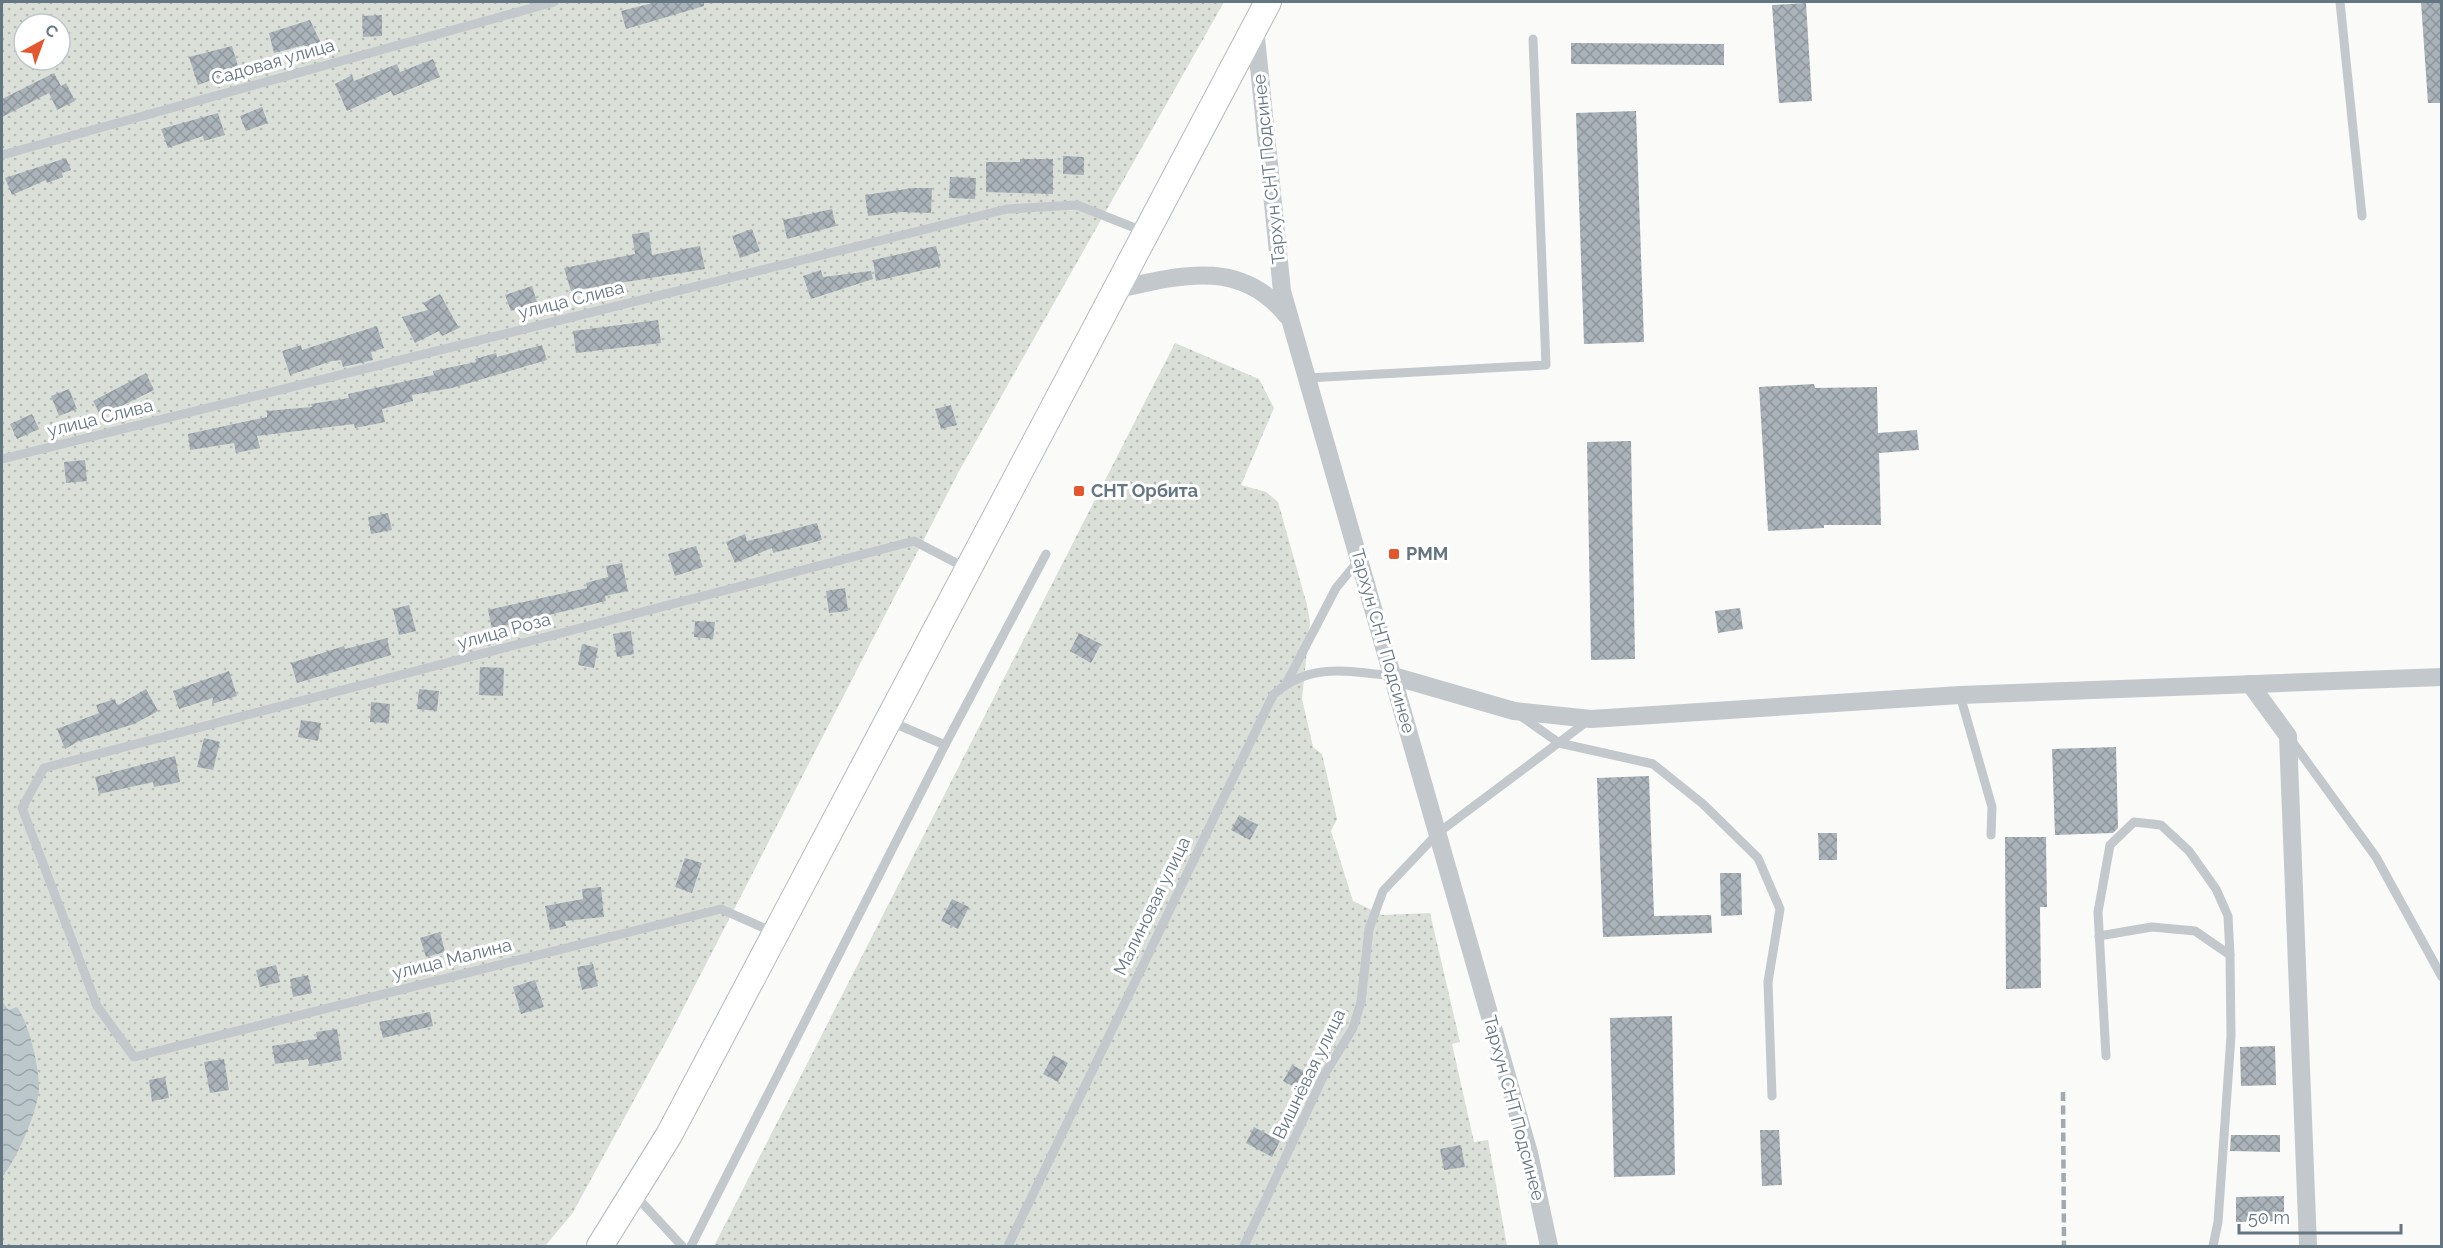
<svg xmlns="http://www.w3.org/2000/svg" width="2443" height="1248" font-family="Raleway,sans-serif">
	<defs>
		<pattern id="garden-dots" width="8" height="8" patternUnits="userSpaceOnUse" patternTransform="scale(1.5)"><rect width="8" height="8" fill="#dadfd7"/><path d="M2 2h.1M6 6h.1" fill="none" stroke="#b4b9b4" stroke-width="1.8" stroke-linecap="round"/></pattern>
		<pattern id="water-waves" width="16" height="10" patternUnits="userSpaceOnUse" patternTransform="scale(1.5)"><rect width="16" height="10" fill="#bbc7cb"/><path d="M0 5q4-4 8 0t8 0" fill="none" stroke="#9ca6aa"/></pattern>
		<pattern id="building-cross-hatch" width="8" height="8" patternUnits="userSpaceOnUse" patternTransform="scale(1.5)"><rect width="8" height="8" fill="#aab3b9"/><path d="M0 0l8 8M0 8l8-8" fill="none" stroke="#8e969c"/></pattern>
	</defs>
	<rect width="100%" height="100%" fill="#fafaf8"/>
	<g fill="url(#garden-dots)" fill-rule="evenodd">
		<path d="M2,2H1224L958,473L669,1036L572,1214L545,1246H2ZM24,24H60V60H24Z"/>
		<polygon points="1175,343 1259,379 1274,408 1241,485 1266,492 1278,502 1307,605 1310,622 1302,699 1313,747 1322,754 1337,819 1331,831 1353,901 1382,915 1430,913 1460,1042 1452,1044 1474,1142 1488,1140 1507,1246 714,1246"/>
	</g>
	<path fill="url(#water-waves)" d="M2,1002L9,1010L17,1007C29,1023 39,1067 39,1087C39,1109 16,1161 2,1177Z"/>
	<g fill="url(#building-cross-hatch)">
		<polygon points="657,2 704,2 704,6 626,29 621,11"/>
		<polygon points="2421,2 2442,2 2442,103 2428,103"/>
		<polygon points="1806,3 1812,101 1779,103 1772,5"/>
		<polygon points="382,15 382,36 363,37 362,16"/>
		<polygon points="310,20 322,45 308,52 304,45 274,53 269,33"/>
		<polygon points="1571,43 1724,44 1724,65 1571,64"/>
		<polygon points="232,46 238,66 219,72 220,77 198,85 189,57"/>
		<polygon points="433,59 440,77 393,96 391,91 347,111 335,84 352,75 354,81 397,64 400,72"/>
		<polygon points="54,73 61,86 66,83 75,101 57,110 49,93 2,117 2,99"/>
		<polygon points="262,107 268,123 246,131 240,116"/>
		<polygon points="1636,111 1644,342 1584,344 1576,113"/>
		<polygon points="218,113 225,135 204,141 203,136 168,148 161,129"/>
		<polygon points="1063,156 1084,157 1084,175 1063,174"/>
		<polygon points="66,158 71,170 62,173 63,177 47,183 46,180 12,195 5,178"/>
		<polygon points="1020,159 1053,159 1053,194 986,192 986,162 1020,162"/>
		<polygon points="950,177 976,178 975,199 949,198"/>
		<polygon points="913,188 932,188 931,213 901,212 868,216 865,195"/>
		<polygon points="832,209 836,226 787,239 783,220"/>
		<polygon points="752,229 760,251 740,258 732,236"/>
		<polygon points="649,232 652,255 700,246 705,269 571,291 564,268 635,254 632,234"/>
		<polygon points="936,246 941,266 876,281 873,260"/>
		<polygon points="821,270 823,277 871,271 873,279 811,299 803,276"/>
		<polygon points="532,286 537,302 511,311 505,295"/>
		<polygon points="440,294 459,328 442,336 439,331 415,343 402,317 428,310 423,303"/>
		<polygon points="658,320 661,343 576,353 573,331"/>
		<polygon points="377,326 384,348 371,352 373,360 343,367 341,360 332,361 290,375 282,351 301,345 302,350"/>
		<polygon points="542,345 547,360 452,388 412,395 413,401 382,409 385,422 355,428 354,424 257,436 260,448 236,453 234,443 190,450 188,434 267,417 267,411 312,407 311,404 349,398 348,394 434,375 433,371 476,362 475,359 496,353 497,357"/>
		<polygon points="146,373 154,390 101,416 93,401"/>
		<polygon points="1814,384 1815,388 1877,387 1878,433 1917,430 1919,450 1879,453 1881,525 1824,525 1824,528 1768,531 1759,387"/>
		<polygon points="69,389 77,409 59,416 51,396"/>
		<polygon points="951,405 957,425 941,429 935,409"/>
		<polygon points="32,414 39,429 17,439 10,424"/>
		<polygon points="1631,441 1635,659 1591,660 1587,442"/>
		<polygon points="85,460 87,481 66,483 64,462"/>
		<polygon points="388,513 392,530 371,534 368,517"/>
		<polygon points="817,523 822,540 773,553 772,548 735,563 726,542 745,534 747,541"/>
		<polygon points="696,546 703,567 675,576 668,554"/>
		<polygon points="622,563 628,591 605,596 606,601 492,629 488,610 587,588 586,583 608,577 606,566"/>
		<polygon points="845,588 848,611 829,613 826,591"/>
		<polygon points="409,605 416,631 399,635 393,609"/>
		<polygon points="1740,608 1743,629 1718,633 1715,611"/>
		<polygon points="695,621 715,622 713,639 694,637"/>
		<polygon points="631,631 634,654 617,657 613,634"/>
		<polygon points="1079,633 1101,644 1091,663 1070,651"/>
		<polygon points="387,638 391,655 297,683 291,663 344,646 345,649"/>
		<polygon points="582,644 598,648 594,668 578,665"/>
		<polygon points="480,667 504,668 503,696 479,695"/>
		<polygon points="229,671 237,696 212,704 213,698 179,709 173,691"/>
		<polygon points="146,689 158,711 134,724 79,741 65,749 57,729 99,713 96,705 115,699 117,706"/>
		<polygon points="419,689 439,691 437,711 417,709"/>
		<polygon points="371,702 390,704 389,723 370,722"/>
		<polygon points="301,720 321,723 318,741 298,737"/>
		<polygon points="204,738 220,742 213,770 197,767"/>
		<polygon points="2116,747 2118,828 2113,833 2055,835 2052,749"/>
		<polygon points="175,756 180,782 154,787 153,782 99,794 95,777"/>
		<polygon points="1649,776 1654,916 1711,915 1712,933 1603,937 1597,778"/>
		<polygon points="1239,815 1258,825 1250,840 1231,830"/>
		<polygon points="1818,833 1837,833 1837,860 1819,860"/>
		<polygon points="2005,837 2046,837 2047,907 2040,907 2041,988 2006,989"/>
		<polygon points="685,858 702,863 692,893 675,887"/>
		<polygon points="1720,873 1741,873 1742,915 1721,916"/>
		<polygon points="601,887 604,917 565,921 566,926 550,930 545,906 583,899 582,889"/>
		<polygon points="952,899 969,907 958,929 941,921"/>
		<polygon points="440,932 445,952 426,957 420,938"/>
		<polygon points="593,964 598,986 582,990 577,967"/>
		<polygon points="276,965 280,982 260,987 256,970"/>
		<polygon points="308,975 312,993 293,997 290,979"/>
		<polygon points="535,980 544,1007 521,1014 513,987"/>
		<polygon points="430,1012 433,1026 383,1038 379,1022"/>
		<polygon points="1672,1016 1675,1175 1614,1177 1610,1018"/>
		<polygon points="337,1029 342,1060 310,1066 308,1059 275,1064 272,1046 317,1039 316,1032"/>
		<polygon points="2275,1046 2276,1085 2241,1086 2240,1047"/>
		<polygon points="1053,1055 1068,1063 1058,1082 1043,1074"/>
		<polygon points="224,1059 229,1090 210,1093 204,1062"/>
		<polygon points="1292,1065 1310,1074 1301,1090 1283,1081"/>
		<polygon points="165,1077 169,1098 152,1101 149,1080"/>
		<polygon points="1254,1127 1280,1141 1272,1157 1246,1143"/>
		<polygon points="1760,1130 1779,1130 1782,1185 1762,1186"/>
		<polygon points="2231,1135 2280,1135 2280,1152 2230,1151"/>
		<polygon points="1461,1145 1465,1167 1444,1170 1440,1149"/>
		<polygon points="2284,1196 2284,1221 2236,1222 2236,1197"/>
	</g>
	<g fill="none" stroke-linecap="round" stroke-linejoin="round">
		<g stroke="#b3babf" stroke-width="28">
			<polyline id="secondary" points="600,1246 669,1135 1268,2"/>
		</g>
		<g stroke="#c3c8cc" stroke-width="9">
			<polyline points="2340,2 2362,216"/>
			<polyline points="2,155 554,2"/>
			<polyline points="1307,378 1546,365 1533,39"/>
			<polyline points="2,459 1007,209 1077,205 1145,232"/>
			<polyline points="1287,682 1336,588 1359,560"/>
			<polyline points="1960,695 1992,807 1991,835"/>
			<polyline points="1518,714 1559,743 1653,764 1703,804 1758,858 1780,909 1768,982 1772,1096"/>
			<polyline points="889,721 945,745"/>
			<polyline points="2291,740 2376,857 2442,977"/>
			<polyline points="773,932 721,909 134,1057 97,1006 22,808 44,768 914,541 966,568"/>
			<polyline points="2099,936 2152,927 2195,931 2230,955 2231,1036 2218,1222 2213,1246"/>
			<polyline points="2106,1056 2098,912 2110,845 2134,822 2161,825 2189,851 2216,889 2228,916 2230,955"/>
			<polyline points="635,1195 682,1246"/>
			<polyline points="691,1246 945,745 1046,554"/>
			<path d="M1008,1246L1273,695C1309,662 1348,671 1393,676"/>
			<polyline points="1244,1246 1323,1077 1353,1028 1361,1002 1369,929 1383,891 1438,833 1589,720"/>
		</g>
		<g stroke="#c3c8cc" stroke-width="18">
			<polyline points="1255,28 1282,291 1529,1153 1549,1246"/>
			<path d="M1118,289C1181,275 1241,258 1287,316"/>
			<polyline points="1393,676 1514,711 1591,719 1960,695 2442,677"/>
			<polyline points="2250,684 2288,736 2308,1246"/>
		</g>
		<use href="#secondary" stroke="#fff" stroke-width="26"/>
		<polyline stroke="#a2aab0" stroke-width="4.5" stroke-dasharray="9 4.5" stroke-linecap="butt" points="2063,1092 2064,1246"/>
	</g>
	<g fill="#e4572e" stroke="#fff" stroke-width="2">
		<rect x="1073" y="485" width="12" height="12" rx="3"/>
		<rect x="1388" y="548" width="12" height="12" rx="3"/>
	</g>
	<g text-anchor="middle" stroke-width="6" stroke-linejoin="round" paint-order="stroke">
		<g font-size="18" fill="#657683" stroke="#fff">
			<text transform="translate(273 62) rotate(-16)" y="6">Садовая улица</text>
			<text transform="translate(1269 169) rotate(-96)" y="6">Тархун СНТ Подсинее</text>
			<text transform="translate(571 300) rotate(-14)" y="6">улица Слива</text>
			<text transform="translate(100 418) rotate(-14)" y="6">улица Слива</text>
			<text transform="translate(504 631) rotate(-15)" y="6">улица Роза</text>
			<text transform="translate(1383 641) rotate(74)" y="6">Тархун СНТ Подсинее</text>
			<text transform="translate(1152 906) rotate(-64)" y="6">Малиновая улица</text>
			<text transform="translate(452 959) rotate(-14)" y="6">улица Малина</text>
			<text transform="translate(1309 1074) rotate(-64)" y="6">Вишнёвая улица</text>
			<text transform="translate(1514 1108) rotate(75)" y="6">Тархун СНТ Подсинее</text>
		</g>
		<g font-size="18" font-weight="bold" fill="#657683" stroke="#fff" text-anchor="start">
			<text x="1091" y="497">СНТ Орбита</text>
			<text x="1406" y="560">РММ</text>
		</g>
	</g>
	<rect width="2443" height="1248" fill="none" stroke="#657683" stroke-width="6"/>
	<g transform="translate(42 42) rotate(41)"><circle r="28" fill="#ffffff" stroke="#c1c8cd" stroke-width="1.5"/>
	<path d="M0-4.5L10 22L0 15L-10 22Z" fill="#e4572e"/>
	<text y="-9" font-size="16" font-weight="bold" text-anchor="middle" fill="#657683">С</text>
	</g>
	<path d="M2239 1224v9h162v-9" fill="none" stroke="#657683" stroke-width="3"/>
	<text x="2248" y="1224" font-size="18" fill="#657683" stroke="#ffffff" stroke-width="4.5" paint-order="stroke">50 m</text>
</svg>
